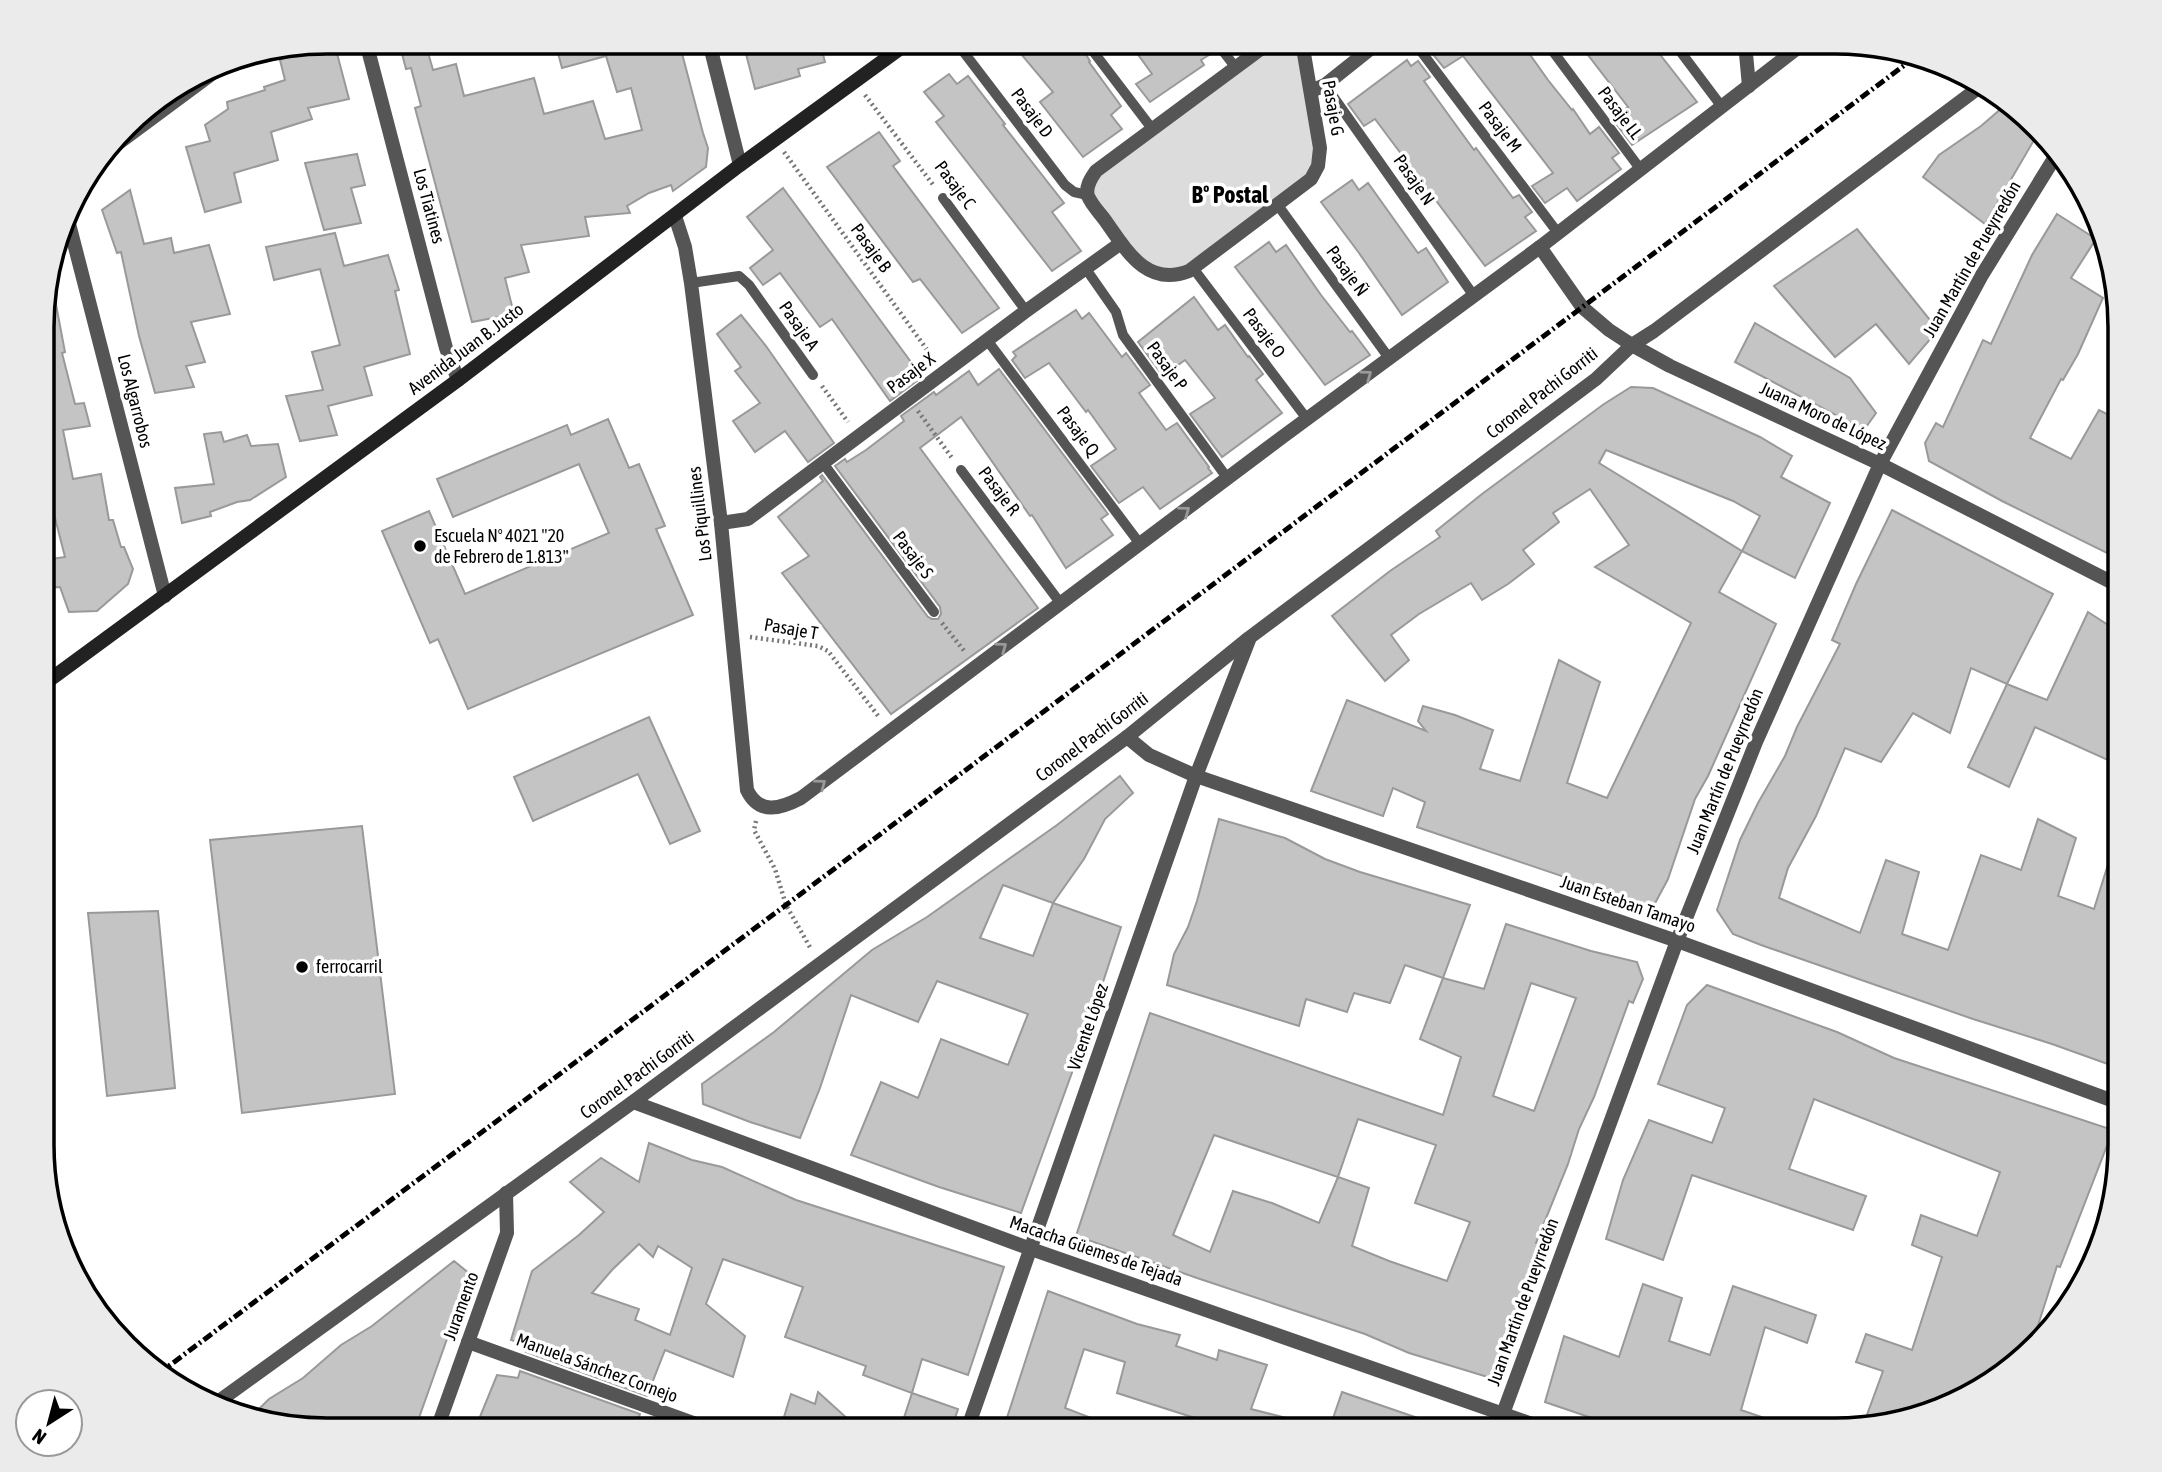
<svg xmlns="http://www.w3.org/2000/svg" width="2162" height="1472" font-family="'Asap Condensed',sans-serif">
	<rect width="100%" height="100%" fill="#fff"/>
	<polygon fill="#dcdcdc" points="1270,42 1302,42 1318,166 1193,268 1164,276 1121,243 1088,184"/>
	<g fill="#c4c4c4" stroke="#999" stroke-width="2" fill-rule="evenodd">
		<polygon points="327,42 334,42 349,99 308,108 312,119 271,132 278,160 234,173 241,202 205,212 186,147 210,141 205,125 228,109 227,102 265,90 264,87 285,80 280,60 315,44"/>
		<polygon points="399,42 425,42 433,70 456,64 464,96 534,78 544,114 593,101 605,139 642,130 631,88 617,92 606,56 562,68 555,42 679,42 703,133 708,148 706,167 673,191 671,185 649,193 627,206 630,213 585,217 589,236 521,245 529,272 505,278 514,314 472,322 415,108 421,106 411,68 406,69"/>
		<polygon points="743,42 820,42 825,62 798,69 800,76 755,89"/>
		<polygon points="1011,42 1078,42 1090,61 1089,62 1121,106 1111,115 1122,129 1083,157 1040,102 1053,92"/>
		<polygon points="1129,42 1208,42 1214,52 1201,60 1204,65 1150,102 1136,84 1152,74"/>
		<polygon points="1445,42 1521,42 1548,80 1572,110 1573,109 1590,134 1599,127 1619,153 1612,158 1621,169 1577,201 1567,188 1545,203 1532,186 1553,173 1463,56 1444,68 1431,52"/>
		<polygon points="1578,42 1651,43 1697,102 1632,145 1612,118 1628,107"/>
		<polygon points="1407,60 1411,66 1418,61 1430,77 1424,81 1474,150 1476,148 1513,198 1519,195 1532,212 1525,217 1536,231 1485,266 1375,119 1364,126 1348,104"/>
		<polygon points="949,74 957,84 968,76 1005,124 1003,125 1064,203 1052,212 1081,251 1052,271 936,122 944,116 924,92"/>
		<polygon points="2009,102 2037,135 1985,224 1923,177 1939,155 1981,126"/>
		<polygon points="879,132 900,161 893,166 999,308 962,333 920,279 913,282 827,167"/>
		<polygon points="357,154 365,185 351,188 361,223 324,230 305,163"/>
		<polygon points="1352,180 1359,190 1368,183 1418,253 1426,248 1448,282 1402,315 1359,253 1321,202"/>
		<polygon points="783,188 922,377 890,401 832,319 820,327 780,273 763,285 750,268 773,250 747,217"/>
		<polygon points="130,190 144,244 171,238 174,253 209,245 230,314 191,322 205,362 186,366 194,387 155,393 139,336 121,252 117,253 102,210"/>
		<polygon points="2057,214 2096,239 2071,278 2103,298 2078,354 2063,380 2061,379 2030,438 2071,459 2099,410 2119,420 2119,559 2002,501 1929,461 1925,443 1936,423 1943,427 1983,340 1991,344 2032,255"/>
		<polygon points="1857,229 1938,330 1909,364 1876,324 1835,357 1774,286"/>
		<polygon points="335,233 344,266 388,255 399,290 395,291 410,354 364,367 372,395 328,406 337,435 300,441 286,396 323,390 312,352 340,345 320,269 274,280 266,247"/>
		<polygon points="1269,242 1276,252 1286,245 1321,295 1350,332 1352,331 1370,355 1325,385 1235,267"/>
		<polygon points="54,294 65,352 62,353 75,404 84,403 90,426 63,430 73,479 101,474 109,520 113,520 121,547 124,547 133,569 128,584 97,611 69,612 60,587 44,588 44,560 65,557 44,475 44,295"/>
		<polygon points="1194,297 1218,330 1225,325 1248,357 1249,356 1263,374 1256,380 1282,413 1222,457 1190,414 1215,398 1185,360 1163,376 1138,342"/>
		<polygon points="1076,310 1082,319 1089,313 1122,357 1126,353 1150,385 1139,393 1166,430 1177,423 1209,467 1208,468 1212,473 1160,509 1143,487 1119,503 1091,466 1116,449 1088,410 1086,412 1049,363 1025,378 1012,360 1016,356 1013,352"/>
		<polygon points="741,315 766,346 834,443 808,462 785,431 755,452 733,421 760,403 735,371 741,367 717,334"/>
		<polygon points="1755,323 1850,378 1876,413 1864,430 1735,362"/>
		<polygon points="999,369 1108,514 1101,519 1113,535 1066,568 1032,515 1030,516 961,417 920,448 1038,608 891,714 782,573 809,556 778,517 823,481 820,477 822,475 928,617 932,619 938,619 941,614 940,607 835,466 845,459 847,462 866,450 904,421 901,416 934,392 936,395 969,371 978,385"/>
		<path d="M1631,387L1653,388L1760,437L1792,456L1781,477L1830,503L1795,578L1742,551L1719,592L1776,624L1708,776L1695,799L1668,879L1653,907L1417,827L1425,802L1393,788L1383,816L1311,791L1347,700L1426,731L1418,721L1423,706L1455,715L1493,730L1480,769L1520,781L1559,660L1600,682L1567,783L1607,798L1691,623L1595,567L1629,545L1590,489L1553,513L1559,522L1523,550L1534,564L1508,584L1482,600L1471,583L1419,614L1391,635L1409,660L1385,681L1332,616L1390,571L1440,537L1436,531L1482,494L1604,404ZM1606,450L1733,501L1760,516L1742,551L1599,463Z"/>
		<polygon points="608,419 629,468 639,464 665,526 656,529 693,615 468,709 438,639 430,643 382,531 429,511 465,594 609,533 579,464 453,517 437,479 567,425 571,435"/>
		<polygon points="221,432 224,442 247,435 251,446 278,444 286,477 250,500 237,502 210,512 211,516 182,523 175,488 214,484 204,434"/>
		<polygon points="1892,510 2053,594 2007,684 1971,668 1950,733 1913,713 1881,762 1845,748 1816,816 1788,868 1779,898 1860,933 1886,860 1919,872 1902,934 1948,950 1981,855 2021,870 2038,819 2076,838 2058,896 2094,909 2115,842 2119,843 2119,1068 2052,1044 1973,1019 1761,945 1733,934 1717,910 1740,840 1758,803 1785,756 1797,727 1840,644 1832,640 1856,584"/>
		<polygon points="2088,612 2119,632 2119,765 2035,727 2009,787 1968,767 2007,684 2047,700"/>
		<polygon points="649,717 700,831 670,844 638,774 533,821 514,777"/>
		<path d="M1120,776L1133,793L1105,819L1084,859L1053,903L1121,927L1086,1034L1021,1213L939,1187L851,1155L881,1082L918,1098L941,1039L1008,1065L1028,1014L937,981L918,1022L851,995L820,1088L800,1138L750,1122L703,1104L702,1084L774,1032L872,950L927,917L1057,825ZM1003,885L1053,903L1033,956L980,938Z"/>
		<polygon points="1219,819 1285,838 1325,859 1360,872 1470,905 1443,978 1405,965 1390,1003 1354,993 1347,1012 1306,999 1299,1026 1167,985 1174,954 1188,927 1197,901"/>
		<polygon points="362,826 395,1094 242,1113 210,840"/>
		<polygon points="158,911 175,1088 107,1096 88,913"/>
		<path d="M1506,924L1591,951L1637,962L1643,979L1633,1003L1629,1001L1594,1097L1579,1129L1568,1164L1536,1243L1539,1244L1491,1378L1409,1353L1365,1334L1200,1279L1076,1236L1150,1013L1443,1115L1461,1057L1420,1039L1443,978L1484,989ZM1531,983L1576,998L1534,1111L1493,1096ZM1358,1119L1436,1145L1415,1203L1470,1222L1447,1281L1389,1261L1352,1246L1369,1188L1338,1177ZM1214,1135L1338,1177L1319,1223L1272,1203L1233,1191L1210,1252L1173,1235Z"/>
		<polygon points="1707,985 1837,1032 1894,1058 2113,1130 2060,1267 2057,1266 2033,1341 1961,1400 1864,1423 1883,1371 1856,1362 1866,1334 1912,1350 1942,1257 1912,1245 1921,1215 1977,1236 2000,1172 1814,1099 1789,1169 1866,1196 1853,1230 1692,1175 1663,1260 1606,1239 1623,1180 1649,1120 1712,1143 1725,1108 1658,1084 1687,1005"/>
		<path d="M649,1143L692,1160L722,1167L796,1200L1004,1267L968,1375L922,1359L912,1393L958,1409L951,1430H900L912,1393L863,1375L866,1366L785,1337L803,1287L723,1259L706,1304L745,1336L733,1377L665,1350L647,1396L526,1352L528,1346L511,1340L532,1271L579,1235L604,1212L570,1182L601,1158L639,1182ZM639,1244L653,1257L658,1246L692,1268L670,1335L635,1320L639,1309L592,1293L612,1270Z"/>
		<polygon points="454,1261 470,1274 415,1429 343,1429 308,1416 305,1429 250,1418 269,1399 303,1378 341,1345 372,1326"/>
		<polygon points="1643,1284 1682,1298 1669,1341 1710,1355 1733,1286 1816,1315 1807,1343 1765,1327 1741,1410 1791,1427 1790,1430 1627,1430 1545,1402 1564,1336 1619,1357"/>
		<polygon points="1048,1291 1137,1324 1180,1335 1176,1346 1217,1360 1219,1350 1267,1365 1251,1409 1306,1423 1306,1430 1195,1430 1198,1419 1117,1393 1125,1362 1084,1349 1065,1408 1117,1428 1117,1430 1003,1430"/>
		<polygon points="520,1371 640,1414 634,1430 475,1429 497,1375 518,1378"/>
		<polygon points="818,1392 860,1430 780,1430 791,1394 815,1404"/>
		<polygon points="1342,1392 1441,1426 1440,1430 1329,1430"/>
	</g>
	<g fill="none" stroke-linecap="round" stroke-linejoin="round">
		<g stroke="#777" stroke-width="4.5" stroke-dasharray="2 3.5" stroke-linecap="butt">
			<polyline points="865,95 934,186"/>
			<polyline points="784,152 933,358"/>
			<polyline points="822,386 848,422"/>
			<polyline points="918,411 952,458"/>
			<polyline points="942,623 965,652"/>
			<polyline points="750,637 818,646 828,651 879,717"/>
			<polyline points="756,821 754,830 775,869 786,905 811,949"/>
		</g>
		<g stroke="#555" stroke-width="10">
			<polyline points="956,42 1065,185 1074,192 1088,195"/>
			<polyline points="1086,42 1153,130"/>
			<polyline points="1216,42 1236,68"/>
			<polyline points="1414,42 1558,233"/>
			<polyline points="1546,42 1641,170"/>
			<polyline points="1674,43 1722,107"/>
			<polyline points="1325,85 1474,296"/>
			<polyline points="943,198 1026,311"/>
			<polyline points="1277,204 1389,358"/>
			<polyline points="1193,268 1307,419"/>
			<polyline points="1086,269 1116,312 1123,335 1228,479"/>
			<polyline points="691,283 739,276 749,285 813,375"/>
			<polyline points="987,340 1140,544"/>
			<polyline points="823,463 934,612"/>
			<polyline points="961,470 1061,604"/>
		</g>
		<g stroke="#555" stroke-width="14">
			<polyline points="366,42 446,348 458,380"/>
			<polyline points="709,42 740,165"/>
			<path d="M1270,42L1096,171C1091,178 1085,187 1088,196C1092,206 1102,215 1107,223C1128,253 1148,287 1189,271L1311,179L1318,166L1320,148L1302,42"/>
			<polyline points="1745,43 1749,86"/>
			<polyline points="1311,91 1325,85 1379,42"/>
			<polyline points="112,148 228,62"/>
			<polyline points="67,216 165,596"/>
			<path d="M675,216L685,247L691,283L721,523L747,790C759,815 780,809 801,798L1281,438L1540,247L1804,43"/>
			<polyline points="1540,247 1582,307 1609,330 1632,345 1670,366 1880,464 2119,586"/>
			<polyline points="721,523 748,519 1026,311 1121,243"/>
			<polyline points="1127,737 1149,755 1196,776 1677,941 2119,1103"/>
			<polyline points="633,1102 1031,1249 1549,1430"/>
			<polyline points="2089,1267 2111,1204"/>
			<polyline points="468,1342 713,1430"/>
			<polyline points="215,1404 633,1102 1127,737 1249,638 1596,379 1632,345 1654,331 1981,86"/>
			<polyline points="437,1429 507,1233 506,1193"/>
			<polyline points="967,1430 1196,776 1249,640"/>
			<polyline points="1497,1430 1677,941 1756,742 1880,464 1982,275 2055,157"/>
		</g>
		<polyline stroke="#222" stroke-width="14" points="44,684 458,380 740,165 909,42"/>
		<polyline stroke="#000" stroke-width="5" stroke-dasharray="10 3.5 2 3.5" stroke-linecap="butt" points="158,1374 786,905 1918,55"/>
	</g>
	<defs><path id="oneway-chevron" d="M-2-3.5L2.5 0L-2 3.5" fill="none" stroke-width="1.6" stroke-linecap="round" stroke-linejoin="round" transform="scale(1.75)"/></defs>
	<g stroke="#999">
		<use href="#oneway-chevron" transform="translate(1367 375) rotate(-36)"/>
		<use href="#oneway-chevron" transform="translate(1185 511) rotate(-36)"/>
		<use href="#oneway-chevron" transform="translate(1002 647) rotate(-36)"/>
		<use href="#oneway-chevron" transform="translate(821 784) rotate(-37)"/>
	</g>
	<g fill="#000" stroke="#fff" stroke-width="2.5">
		<circle cx="420" cy="546" r="7"/>
		<circle cx="302" cy="967" r="7"/>
	</g>
	<g text-anchor="middle" stroke-width="7" stroke-linejoin="round" paint-order="stroke">
		<g font-size="18" fill="#000" stroke="#fff">
			<text transform="translate(1333 108) rotate(80)" y="6">Pasaje G</text>
			<text transform="translate(1032 113) rotate(53)" y="6">Pasaje D</text>
			<text transform="translate(1620 113) rotate(53)" y="6">Pasaje LL</text>
			<text transform="translate(1500 127) rotate(53)" y="6">Pasaje M</text>
			<text transform="translate(1414 180) rotate(55)" y="6">Pasaje N</text>
			<text transform="translate(955 185) rotate(53)" y="6">Pasaje C</text>
			<text transform="translate(429 206) rotate(75)" y="6">Los Tiatines</text>
			<text transform="translate(871 248) rotate(54)" y="6">Pasaje B</text>
			<text transform="translate(1972 259) rotate(-60)" y="6">Juan Martín de Pueyrredón</text>
			<text transform="translate(1347 271) rotate(54)" y="6">Pasaje Ñ</text>
			<text transform="translate(799 326) rotate(55)" y="6">Pasaje A</text>
			<text transform="translate(1264 333) rotate(53)" y="6">Pasaje O</text>
			<text transform="translate(466 349) rotate(-37)" y="6">Avenida Juan B. Justo</text>
			<text transform="translate(1167 366) rotate(54)" y="6">Pasaje P</text>
			<text transform="translate(911 373) rotate(-37)" y="6">Pasaje X</text>
			<text transform="translate(1542 393) rotate(-38)" y="6">Coronel Pachi Gorriti</text>
			<text transform="translate(135 401) rotate(76)" y="6">Los Algarrobos</text>
			<text transform="translate(1823 416) rotate(25)" y="6">Juana Moro de López</text>
			<text transform="translate(1078 431) rotate(53)" y="6">Pasaje Q</text>
			<text transform="translate(999 491) rotate(53)" y="6">Pasaje R</text>
			<text transform="translate(700 514) rotate(-97)" y="6">Los Piquillines</text>
			<text transform="translate(913 555) rotate(53)" y="6">Pasaje S</text>
			<text transform="translate(791 629) rotate(10)" y="6">Pasaje T</text>
			<text transform="translate(1092 737) rotate(-37)" y="6">Coronel Pachi Gorriti</text>
			<text transform="translate(1725 771) rotate(-68)" y="6">Juan Martín de Pueyrredón</text>
			<text transform="translate(1628 904) rotate(19)" y="6">Juan Esteban Tamayo</text>
			<text transform="translate(1088 1027) rotate(-71)" y="6">Vicente López</text>
			<text transform="translate(637 1075) rotate(-36)" y="6">Coronel Pachi Gorriti</text>
			<text transform="translate(1096 1251) rotate(19)" y="6">Macacha Güemes de Tejada</text>
			<text transform="translate(1523 1302) rotate(-70)" y="6">Juan Martín de Pueyrredón</text>
			<text transform="translate(461 1306) rotate(-70)" y="6">Juramento</text>
			<text transform="translate(597 1368) rotate(20)" y="6">Manuela Sánchez Cornejo</text>
		</g>
		<g font-size="18" fill="#000" stroke="#fff" text-anchor="start">
			<text x="434" y="542">Escuela N° 4021 "20<tspan x="434" dy="21">de Febrero de 1.813"</tspan></text>
			<text x="316" y="973">ferrocarril</text>
		</g>
		<g font-size="24" font-weight="bold" fill="#000" stroke="#fff">
			<text x="1230" y="203">Bº Postal</text>
		</g>
	</g>
	<path d="M0 0H2162V1472H0ZM327 54H1835A273 273 0 0 1 2108 327V1145A273 273 0 0 1 1835 1418H327A273 273 0 0 1 54 1145V327A273 273 0 0 1 327 54Z" fill="#ebebeb" fill-rule="evenodd"/>
	<path fill="none" stroke="#000" stroke-width="3.5" d="M327 54H1835A273 273 0 0 1 2108 327V1145A273 273 0 0 1 1835 1418H327A273 273 0 0 1 54 1145V327A273 273 0 0 1 327 54Z"/>
	<g transform="translate(49 1423) rotate(216)"><circle r="33" fill="#ffffff" stroke="#999999" stroke-width="2"/>
	<path d="M0-5L12 26L0 18L-12 26Z" fill="#000000"/>
	<text y="-10" font-size="19" font-weight="bold" text-anchor="middle" fill="#000000">N</text>
	</g>
</svg>
